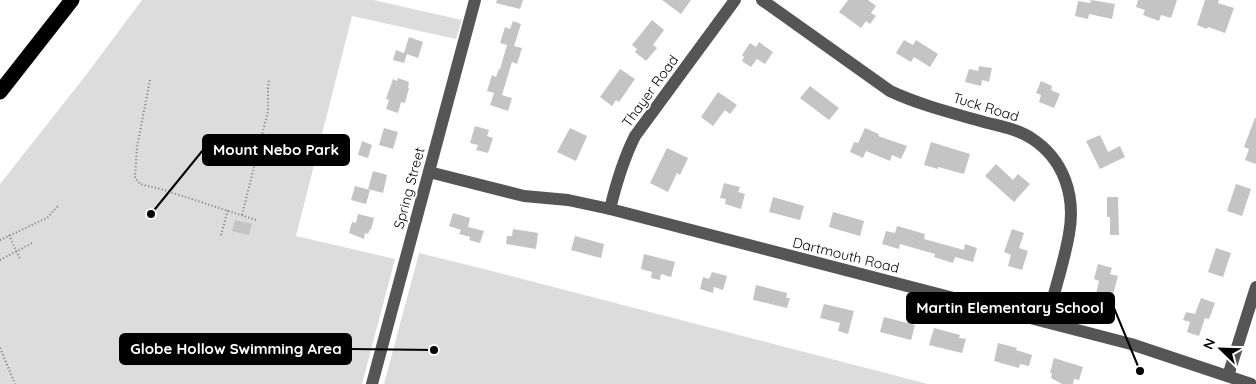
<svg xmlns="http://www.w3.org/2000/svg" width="1256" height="384" font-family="Quicksand,sans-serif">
	<rect width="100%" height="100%" fill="#fff"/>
	<g fill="#dcdcdc">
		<polygon points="142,0 373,0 462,20 456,39 352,16 296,236 395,259 362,384 0,384 0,184 86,75"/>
		<polygon points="419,253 488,270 928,384 384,384"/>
	</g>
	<g fill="#c4c4c4">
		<polygon points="497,0 523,0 520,9 496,3"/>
		<polygon points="662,0 691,0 681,14"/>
		<polygon points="848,0 868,0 876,6 871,13 876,16 870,24 866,21 861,28 839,12"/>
		<polygon points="1091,0 1115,4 1112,19 1089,14 1088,19 1075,16 1078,1 1090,3"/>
		<polygon points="1138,0 1177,0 1171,18 1161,15 1159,21 1143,15 1145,10 1136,7"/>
		<polygon points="1205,0 1219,0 1218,3 1234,8 1225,33 1208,27 1207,29 1197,25"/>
		<polygon points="652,20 664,30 653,45 657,48 646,61 635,52 637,49 632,45"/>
		<polygon points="513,21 521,24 514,46 522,48 517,64 512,62 502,95 512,98 508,111 490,105 494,93 487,91 492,75 496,77 499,69 500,69 507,45 500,43 505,27 510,29"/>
		<polygon points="409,37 423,42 418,58 407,54 404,63 393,60 396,50 404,53"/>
		<polygon points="904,40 913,45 916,40 938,54 930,67 914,57 911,62 896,53"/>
		<polygon points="759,42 773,52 765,64 757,59 751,67 742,61 744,57 742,55 750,43 756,47"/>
		<polygon points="979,66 992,68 989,82 982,80 981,86 965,82 969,69 978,71"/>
		<polygon points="620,69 635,79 619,102 616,100 612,106 600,97"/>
		<polygon points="398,78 409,82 408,88 409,88 405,103 401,102 398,113 386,109 389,100 386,99 393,79 397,81"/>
		<polygon points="1041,81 1052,86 1051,90 1060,94 1054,108 1039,102 1041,95 1036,93"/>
		<polygon points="810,86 839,108 829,120 800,98"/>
		<polygon points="718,92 737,105 730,114 725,110 713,126 701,117"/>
		<polygon points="1255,118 1256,118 1256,164 1245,160 1249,149 1244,147"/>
		<polygon points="475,126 489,130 487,136 493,138 488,153 476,150 478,145 470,143"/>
		<polygon points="384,128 398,132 393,149 379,145"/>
		<polygon points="570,128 587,136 576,161 557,152"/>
		<polygon points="865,128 879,134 878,136 907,146 901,159 892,155 890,161 866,151 863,158 850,152 854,142 858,143"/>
		<polygon points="1100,135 1108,152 1120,146 1125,157 1100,169 1086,141"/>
		<polygon points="362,141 372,145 368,158 358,155"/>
		<polygon points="931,142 970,154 964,174 938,167 938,169 924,165"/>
		<polygon points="667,148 688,158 680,175 677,173 668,192 650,183"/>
		<polygon points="996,164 1013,180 1018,174 1030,184 1014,202 985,176"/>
		<polygon points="373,171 387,175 383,193 368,189"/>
		<polygon points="724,183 740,187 738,192 745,194 741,209 725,204 726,199 720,198"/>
		<polygon points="1236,184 1251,189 1242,216 1227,211"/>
		<polygon points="355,186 370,190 366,204 351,200"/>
		<polygon points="773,197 804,206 800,220 769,212"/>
		<polygon points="1107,197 1118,197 1119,235 1110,235 1110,217 1107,217"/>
		<polygon points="833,212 864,221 860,236 829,227"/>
		<polygon points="453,213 470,218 468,227 484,231 480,243 469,240 470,237 459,234 461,230 449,226"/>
		<polygon points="358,214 374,218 371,230 370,229 368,234 365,233 364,239 349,233 352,222 356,223"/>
		<polygon points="235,220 252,224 249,235 232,231"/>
		<polygon points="897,226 925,234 924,239 964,250 965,244 977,248 973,262 955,257 953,263 934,257 935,254 900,244 899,249 882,244 886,231 895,233"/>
		<polygon points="513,229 538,233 536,249 506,244 507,236 512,236"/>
		<polygon points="1012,229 1024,233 1019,248 1028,251 1022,270 1008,266 1011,255 1004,252"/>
		<polygon points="575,236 604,244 601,258 571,250"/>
		<polygon points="1216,248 1231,253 1223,277 1208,272"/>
		<polygon points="644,254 675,262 671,277 661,274 660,280 651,278 652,272 641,269"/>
		<polygon points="1098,264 1112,268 1110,274 1118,276 1111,302 1095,298 1099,281 1094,279"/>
		<polygon points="712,272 727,276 723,290 714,287 713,293 700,289 703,277 709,279"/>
		<polygon points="756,285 787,293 786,298 790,298 787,308 753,300"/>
		<polygon points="1201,298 1215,303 1209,319 1205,318 1199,336 1187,332 1190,322 1183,320 1186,312 1195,314"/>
		<polygon points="824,304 854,311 848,334 838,331 840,323 820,318"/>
		<polygon points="884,317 915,325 911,340 880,332"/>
		<polygon points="934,328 960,335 959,338 966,339 962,353 929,345"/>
		<polygon points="998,343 1017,348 1016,350 1032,355 1029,366 1020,364 1019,368 994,361"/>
		<polygon points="1054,358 1083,367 1079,380 1074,379 1073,384 1062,384 1051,378 1052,373 1050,373"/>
	</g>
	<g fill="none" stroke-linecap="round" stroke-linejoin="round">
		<g stroke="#777" stroke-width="2" stroke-dasharray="1 2.5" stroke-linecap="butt">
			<polyline points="150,80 137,147 135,178 140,184 164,190 256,220"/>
			<polyline points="242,215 268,111 268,88 269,80"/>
			<polyline points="9,235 20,259"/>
			<polyline points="221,235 228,210"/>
			<polyline points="0,240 47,218 58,206"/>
			<polyline points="0,260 34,242"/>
			<polyline points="0,348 15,384"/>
		</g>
		<g stroke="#555" stroke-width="12">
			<path d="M762,0L890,91C920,105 952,113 984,122C999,126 1018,129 1031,138C1064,159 1076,196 1069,234C1064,263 1054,293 1046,322"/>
			<polyline points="429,172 524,196 568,200 610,209 1131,344 1251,384"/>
			<path d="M610,209C616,184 623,160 635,136L735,0"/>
			<polyline points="1228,376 1256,287"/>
			<polyline points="372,384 475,0"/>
		</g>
		<polyline stroke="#000" stroke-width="15" points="0,92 72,0"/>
	</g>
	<g text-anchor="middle" stroke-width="4" stroke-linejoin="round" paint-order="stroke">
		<g font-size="14" fill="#000" stroke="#fff">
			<text transform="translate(650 91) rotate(-54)" y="5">Thayer Road</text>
			<text transform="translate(986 107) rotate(17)" y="5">Tuck Road</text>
			<text transform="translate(409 188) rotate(-75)" y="5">Spring Street</text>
			<text transform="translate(846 255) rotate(14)" y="5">Dartmouth Road</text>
		</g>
	</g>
	<path fill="none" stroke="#000" stroke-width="2" d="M151 214L203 150M1140 371L1114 308M434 350L351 349"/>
	<g fill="#000" stroke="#fff" stroke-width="2">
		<circle cx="151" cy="214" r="5"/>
		<circle cx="1140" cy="371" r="5"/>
		<circle cx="434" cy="350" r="5"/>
	</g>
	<g fill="#000" stroke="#000" stroke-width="2">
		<rect x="203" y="135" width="146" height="30" rx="5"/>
		<rect x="907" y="293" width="207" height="30" rx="5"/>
		<rect x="120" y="334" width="231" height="30" rx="5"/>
	</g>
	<g font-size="15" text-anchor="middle" font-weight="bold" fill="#fff">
		<text x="276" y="155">Mount Nebo Park</text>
		<text x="1010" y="313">Martin Elementary School</text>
		<text x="236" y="354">Globe Hollow Swimming Area</text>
	</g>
	<g transform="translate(1221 349) rotate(293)" stroke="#ffffff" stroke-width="4" paint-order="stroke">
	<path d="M0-4L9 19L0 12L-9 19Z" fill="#000000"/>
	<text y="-8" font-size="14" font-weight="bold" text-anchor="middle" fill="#000000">N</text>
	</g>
</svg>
